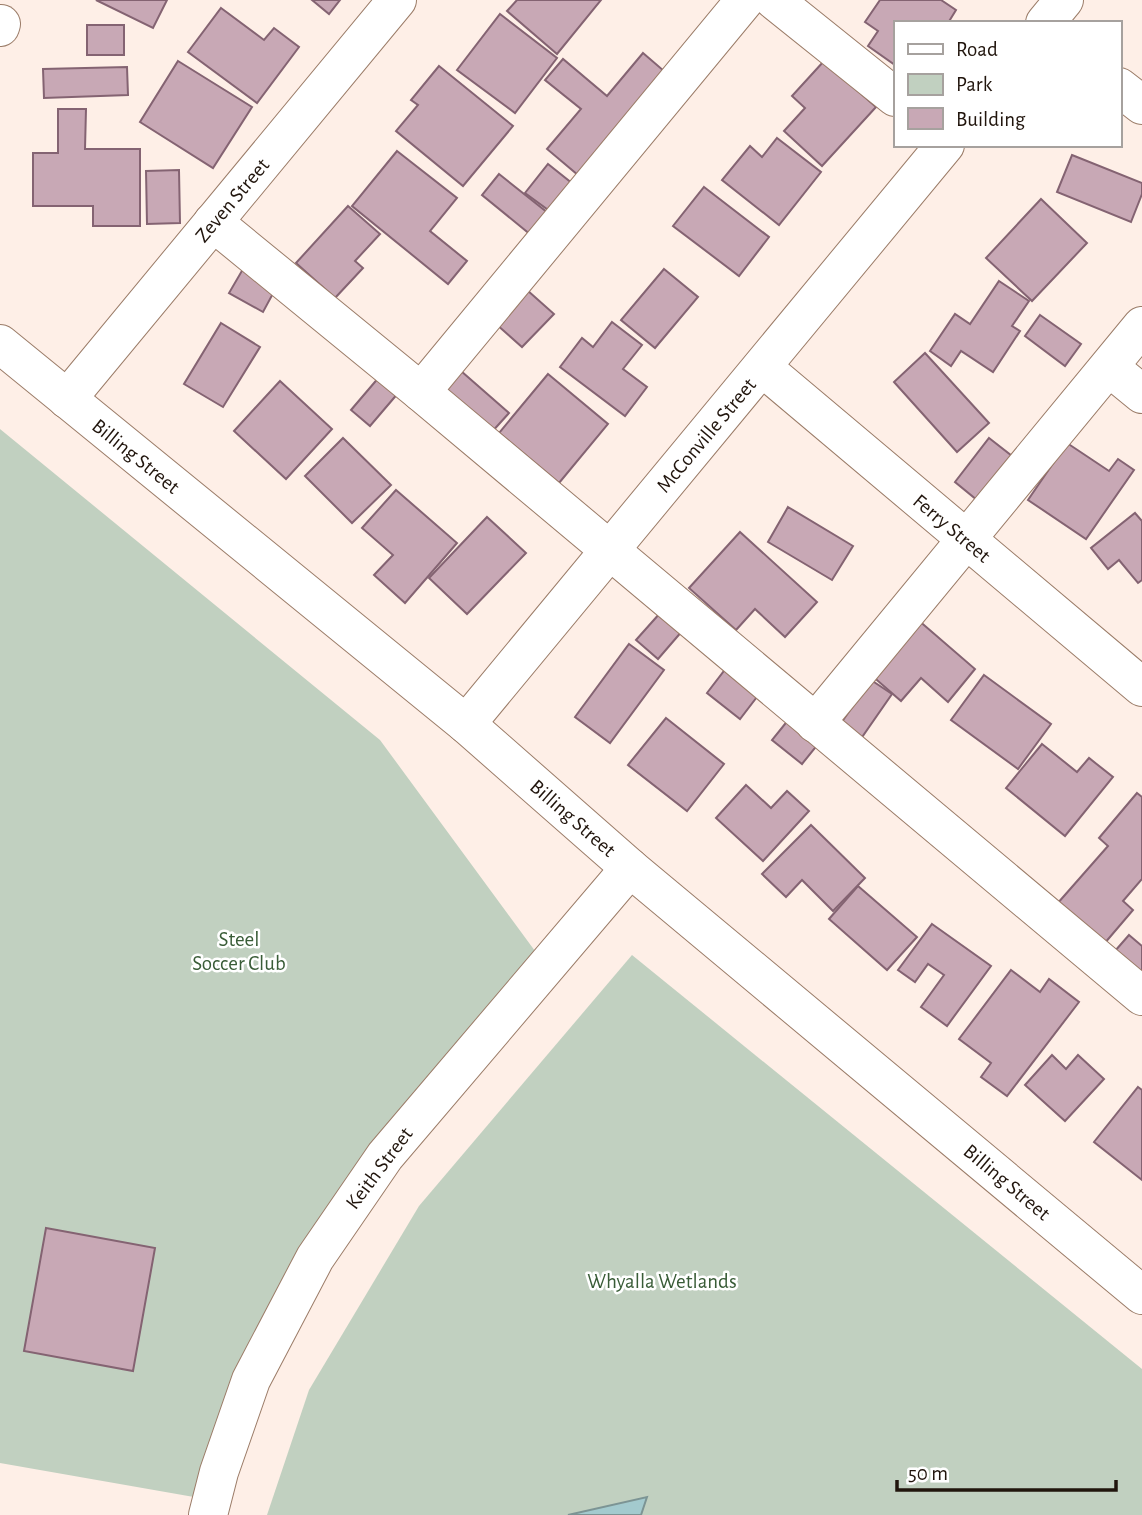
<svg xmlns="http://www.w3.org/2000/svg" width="1142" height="1515" font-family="'Alegreya Sans',sans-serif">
	<rect width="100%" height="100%" fill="#feefe7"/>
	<g fill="#c1d0c0">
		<polygon points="0,429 380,740 546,966 320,1220 211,1500 0,1463"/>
		<polygon points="632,955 1142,1369 1142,1515 267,1515 309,1390 419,1206"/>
	</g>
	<polygon fill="#a3cace" stroke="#7c9494" stroke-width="2" points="647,1497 641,1515 568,1515"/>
	<g fill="#c8a8b5" stroke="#846372" stroke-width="2">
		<polygon points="96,0 167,0 153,28"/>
		<polygon points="312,0 340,0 329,14"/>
		<polygon points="517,0 601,0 557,54 507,11"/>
		<polygon points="880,0 941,0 956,10 948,23 895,23 895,65 868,46 878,31 865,22"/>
		<polygon points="221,8 264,40 274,28 299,47 257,103 188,52"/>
		<polygon points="500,14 557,58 515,113 457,70"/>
		<rect x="87" y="25" width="37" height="30"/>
		<polygon points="643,53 664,71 578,175 547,149 581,109 545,80 563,59 607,96"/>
		<polygon points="178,61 252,107 213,168 140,122"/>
		<polygon points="824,61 876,107 822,166 784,131 805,108 792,96"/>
		<polygon points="439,66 513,126 463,186 396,131 418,105 411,100"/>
		<polygon points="127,67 128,95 44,98 43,69"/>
		<polygon points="58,109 86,109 85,149 140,149 140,226 93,226 93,206 33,206 33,153 58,153"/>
		<polygon points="777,138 821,172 779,225 722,180 750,146 762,157"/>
		<polygon points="397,151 457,198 430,231 467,261 448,284 352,206"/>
		<polygon points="1072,155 1142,183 1142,194 1131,222 1057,192"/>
		<polygon points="548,164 573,184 551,212 525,193"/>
		<polygon points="179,170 180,223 147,224 146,171"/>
		<polygon points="499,174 548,213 531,235 482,195"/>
		<polygon points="704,187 769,237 739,276 673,226"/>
		<polygon points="1041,199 1087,243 1032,301 986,258"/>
		<polygon points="348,206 380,234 355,261 363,268 335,298 296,263"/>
		<polygon points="243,269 276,288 263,312 229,293"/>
		<polygon points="664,269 698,297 655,348 621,320"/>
		<polygon points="999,281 1029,301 1012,326 1020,331 993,372 961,351 951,366 930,351 955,314 970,324"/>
		<polygon points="527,290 554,314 522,347 496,324"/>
		<polygon points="1040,315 1081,344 1065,366 1025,336"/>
		<polygon points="612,322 642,345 623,369 647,387 625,416 560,367 582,338 593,347"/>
		<polygon points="221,323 260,347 223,407 184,384"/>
		<polygon points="925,353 989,423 957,452 894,382"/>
		<polygon points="461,371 509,413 490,434 442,392"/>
		<polygon points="548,374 608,424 559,483 499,433"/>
		<polygon points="380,376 399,392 370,426 351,410"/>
		<polygon points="280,381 332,429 286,479 234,431"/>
		<polygon points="343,438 391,485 352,523 305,476"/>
		<polygon points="989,438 1012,456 977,500 955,482"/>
		<polygon points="1067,443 1109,471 1118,459 1134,470 1086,539 1028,500"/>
		<polygon points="396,490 457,543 405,603 374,575 393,555 362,528"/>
		<polygon points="788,507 853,546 832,580 768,542"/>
		<polygon points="1135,513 1142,521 1142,580 1138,583 1119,560 1108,569 1091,548"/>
		<polygon points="487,517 526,553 467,614 429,578"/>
		<polygon points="740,532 817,602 785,637 755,609 736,630 689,588"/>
		<polygon points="661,612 683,630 658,659 636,640"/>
		<polygon points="917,619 975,669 948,702 921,678 901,701 870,674"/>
		<polygon points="629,644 664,670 610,743 575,717"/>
		<polygon points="727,667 760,693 740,719 707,693"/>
		<polygon points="984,675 1051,724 1018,769 951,720"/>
		<polygon points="871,680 892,694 860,740 839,726"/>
		<polygon points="666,718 724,764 687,811 628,765"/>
		<polygon points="789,719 819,743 802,764 772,740"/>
		<polygon points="1042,744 1077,772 1089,758 1113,777 1065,836 1006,788"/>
		<polygon points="746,785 771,808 787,791 809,811 763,861 716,818"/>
		<polygon points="1137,793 1142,797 1142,879 1123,901 1133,910 1104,944 1057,904 1108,846 1099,838"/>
		<polygon points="811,825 865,878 833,911 802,880 786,897 762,874"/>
		<polygon points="858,886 917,937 887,970 829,919"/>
		<polygon points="932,924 991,966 947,1026 921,1007 944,975 928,964 915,982 898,970"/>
		<polygon points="1129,935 1142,946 1142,974 1115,951"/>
		<polygon points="1011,970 1040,992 1049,979 1079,1002 1007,1096 981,1077 991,1063 959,1039"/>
		<polygon points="1052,1055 1066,1069 1078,1055 1104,1079 1065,1121 1025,1085"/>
		<polygon points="1138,1087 1142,1090 1142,1180 1094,1142"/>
		<polygon points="46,1228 155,1248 133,1371 24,1351"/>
	</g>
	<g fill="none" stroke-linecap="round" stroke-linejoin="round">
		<g stroke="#9b7c68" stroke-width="40">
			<g id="minor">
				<polyline points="774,0 895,97"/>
				<polyline points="1045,23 1064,0"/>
				<polyline points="0,27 1,24"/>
				<polyline points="1119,87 1142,105"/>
				<polyline points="213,222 421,392 1142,996"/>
				<polyline points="0,344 466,724 630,868 1142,1295"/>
				<polyline points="762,367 1142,687"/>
				<polyline points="1109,367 1142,394"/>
				<polyline points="421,392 745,0"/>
				<polyline points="67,399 397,0"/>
				<polyline points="815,723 1142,326"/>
				<polyline points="466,724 945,145"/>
				<polyline points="208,1515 219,1472 251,1380 315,1258 385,1156 630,868"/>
			</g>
		</g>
		<use href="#minor" stroke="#fff" stroke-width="38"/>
	</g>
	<g text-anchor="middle" stroke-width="5" stroke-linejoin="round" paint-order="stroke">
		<g font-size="21" fill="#21150d" stroke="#fff">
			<text transform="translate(232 200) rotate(-50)" y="7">Zeven Street</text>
			<text transform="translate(706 435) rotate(-50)" y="7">McConville Street</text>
			<text transform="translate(136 456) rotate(39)" y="7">Billing Street</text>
			<text transform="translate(952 528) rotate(40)" y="7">Ferry Street</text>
			<text transform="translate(573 818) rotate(41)" y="7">Billing Street</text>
			<text transform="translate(379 1168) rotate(-53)" y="7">Keith Street</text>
			<text transform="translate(1007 1182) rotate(40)" y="7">Billing Street</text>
		</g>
		<g font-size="21" fill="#395c37" stroke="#fff">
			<text x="239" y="946">Steel<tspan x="239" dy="24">Soccer Club</tspan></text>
			<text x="662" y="1288">Whyalla Wetlands</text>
		</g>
	</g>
	<rect x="894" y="21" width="228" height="126" fill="#ffffff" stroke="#a6a19e" stroke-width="2"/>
	<rect x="908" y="44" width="35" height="10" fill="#ffffff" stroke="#a6a19e" stroke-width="2"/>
	<text x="956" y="56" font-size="21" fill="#21150d">Road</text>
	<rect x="908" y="74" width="35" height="21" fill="#c1d0c0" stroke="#a6a19e" stroke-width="2"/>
	<text x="956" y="91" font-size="21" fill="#21150d">Park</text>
	<rect x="908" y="108" width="35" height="21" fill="#c8a8b5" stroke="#a6a19e" stroke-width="2"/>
	<text x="956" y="126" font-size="21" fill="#21150d">Building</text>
	<path d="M897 1480v10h219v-10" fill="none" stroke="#21150d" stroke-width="3.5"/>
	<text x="908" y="1480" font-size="21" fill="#21150d" stroke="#ffffff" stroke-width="5" paint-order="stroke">50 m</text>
</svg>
